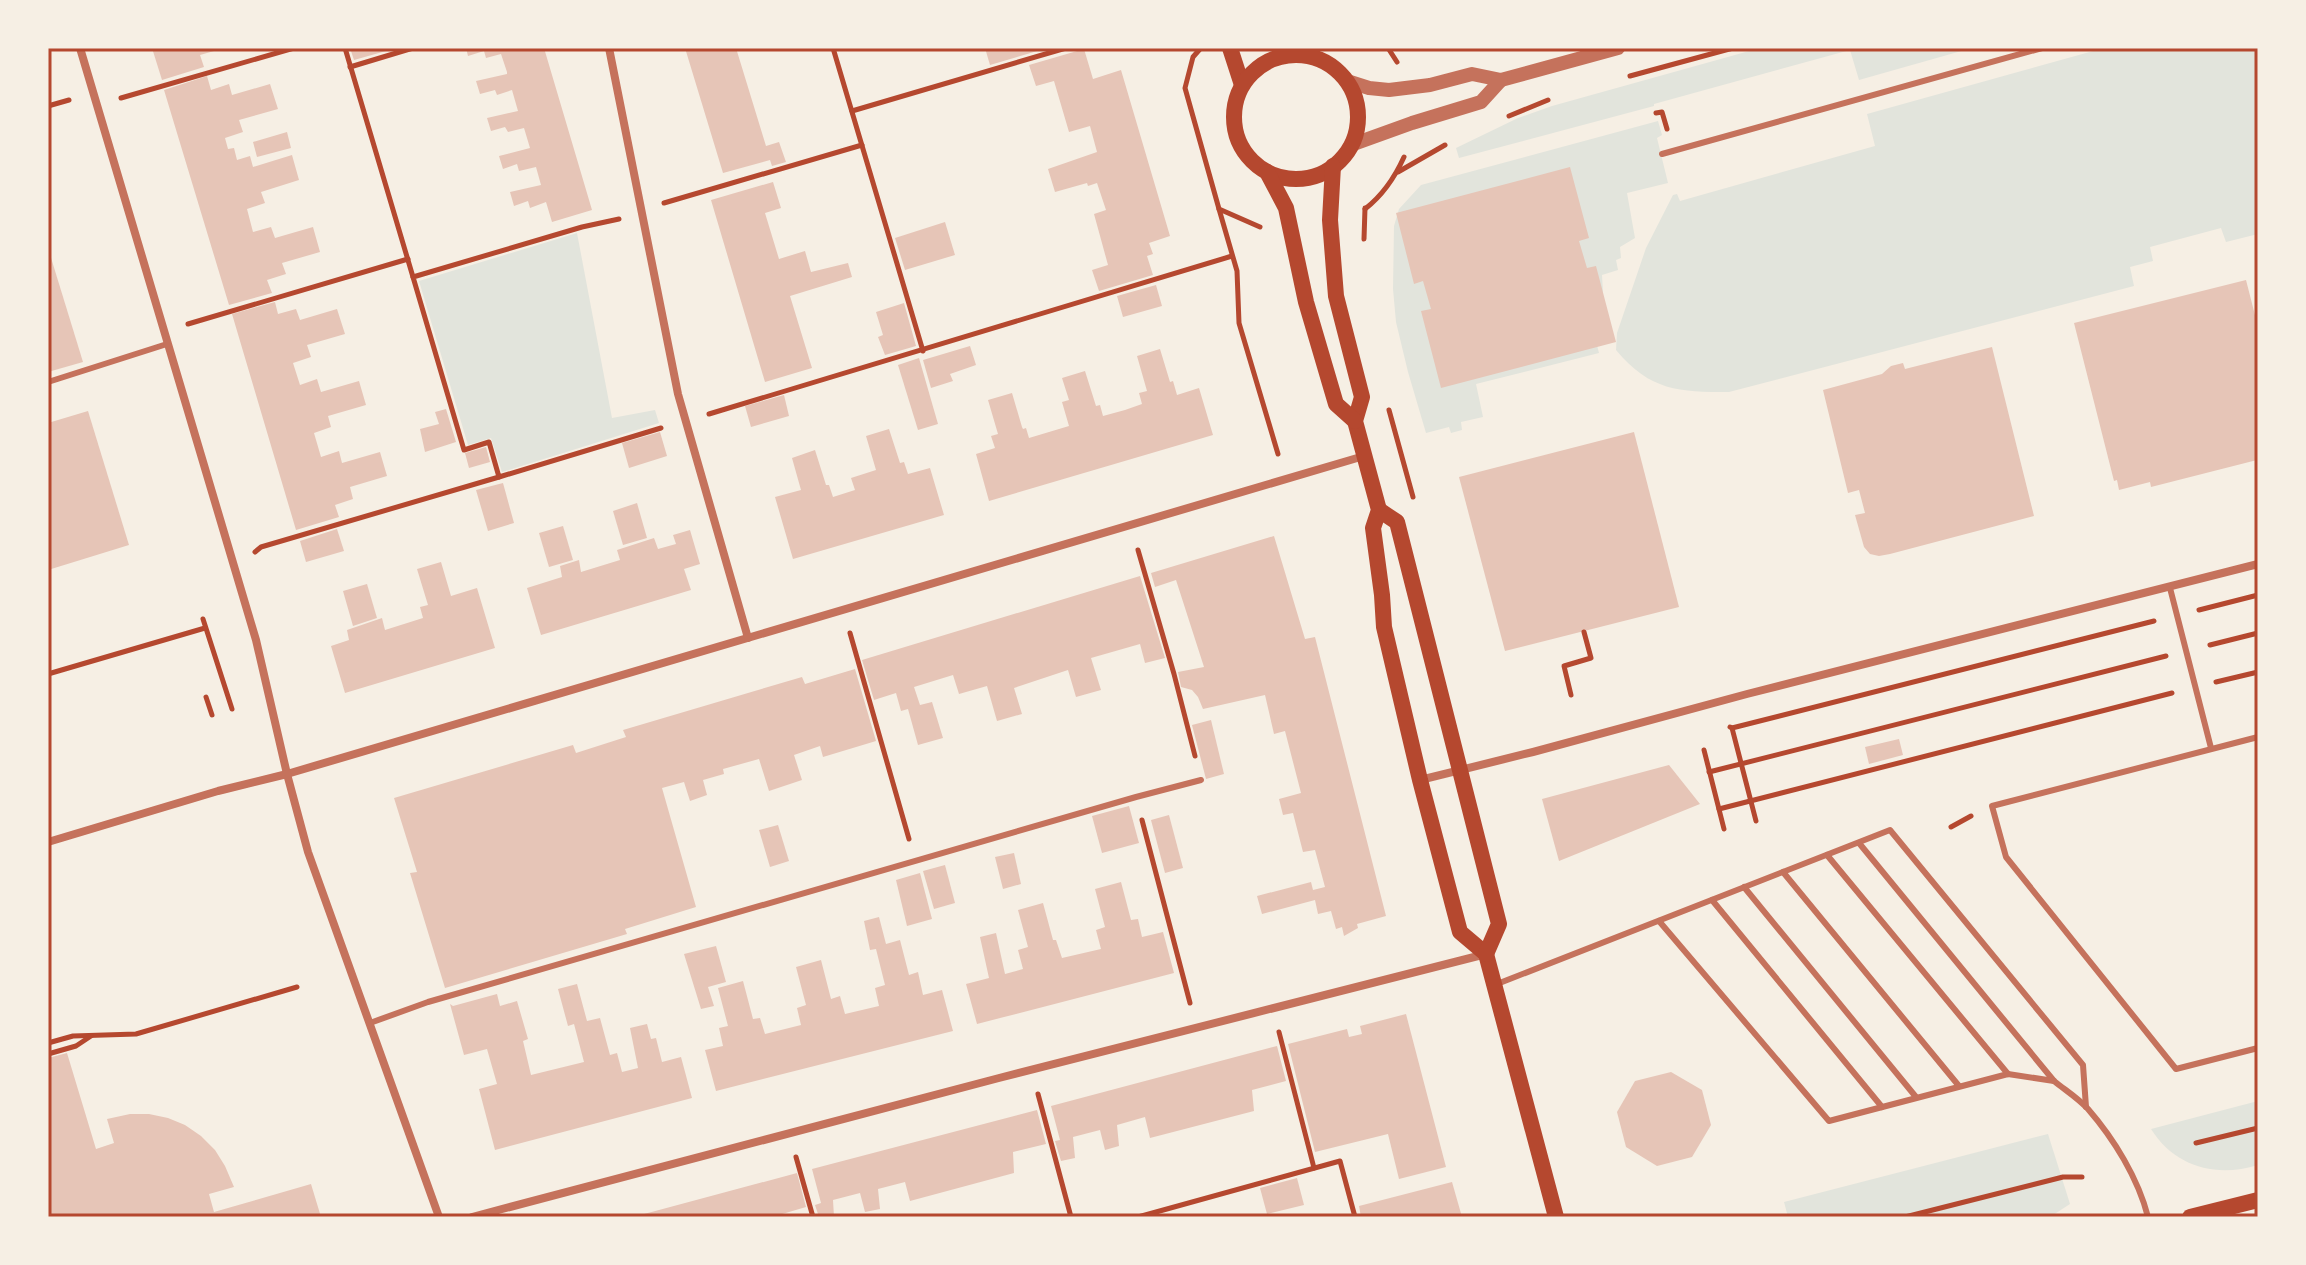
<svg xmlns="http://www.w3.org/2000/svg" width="2306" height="1265" font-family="'Source Sans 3',sans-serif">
	<rect width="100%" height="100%" fill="#f6efe4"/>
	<g fill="#e2e4dc">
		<polygon points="1760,48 1972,48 1859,80 1850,50 1654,104 1654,106 1459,158 1456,148 1518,118 1552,106"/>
		<path d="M2104,48H2258V234L2226,242L2221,228L2150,247L2153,261L2130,267L2134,286L1729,392C1679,392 1650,391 1616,350L1617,333L1646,248L1673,195L1677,194L1680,201L1875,146L1867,114Z"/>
		<polygon points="1658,121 1662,135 1657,138 1668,183 1627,193 1635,238 1620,247 1621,258 1616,260 1618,270 1602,275 1603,292 1588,310 1599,353 1476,384 1483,417 1461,422 1462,430 1451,433 1449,427 1426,433 1408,372 1396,322 1393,289 1394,226 1399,209 1421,185"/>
		<polygon points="577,233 612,418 655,410 659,423 502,472 491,438 468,445 419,281"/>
		<path d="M2258,1101V1165C2216,1178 2175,1167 2151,1129Z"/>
		<polygon points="2048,1134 2070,1204 2050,1217 1788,1217 1784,1202"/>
	</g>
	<g fill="#e6c5b7">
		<polygon points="152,48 220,48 221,49 200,55 204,67 162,80"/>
		<polygon points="350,48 393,48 393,49 354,60"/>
		<polygon points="466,48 544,48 592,210 552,222 546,202 530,208 528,201 514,206 510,192 541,185 536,167 519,171 517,164 503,169 499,156 530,148 524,128 508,132 505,127 491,131 487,118 518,111 512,90 497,95 495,90 480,94 476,81 507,74 507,72 501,54 486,58 484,51 468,56"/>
		<polygon points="685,48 736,48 766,146 779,142 786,162 772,166 770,160 723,173"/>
		<polygon points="985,48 1044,48 1044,49 990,65"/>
		<polygon points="1084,49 1093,79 1121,70 1170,236 1149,243 1153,254 1147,256 1153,275 1099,291 1092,270 1108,265 1094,214 1106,210 1097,183 1088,186 1087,183 1055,192 1048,169 1097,152 1090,126 1069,132 1054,81 1036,86 1029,65"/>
		<polygon points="207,76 211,90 229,84 232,95 270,84 278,109 239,120 243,132 225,138 228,149 234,148 237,160 250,156 253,167 292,155 299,180 261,192 265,203 247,209 253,232 271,227 275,238 313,227 320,252 282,263 286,274 267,280 272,293 229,305 164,90"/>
		<polygon points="287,132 291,148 257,157 253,142"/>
		<polygon points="1570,167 1589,238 1579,241 1587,268 1596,266 1616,342 1441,388 1421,311 1431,309 1423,281 1414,284 1396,213"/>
		<polygon points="773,182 781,208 765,213 779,259 805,251 811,272 848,263 852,277 790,296 812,368 765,382 711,200"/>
		<polygon points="945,222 955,255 905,270 895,238"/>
		<polygon points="48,248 83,362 48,372"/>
		<polygon points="2246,280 2258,327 2257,460 2151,487 2150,482 2119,490 2117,480 2114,481 2074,323"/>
		<polygon points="1156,285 1162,306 1123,317 1117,296"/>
		<polygon points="275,302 278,314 296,309 300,320 337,309 345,334 307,345 311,357 293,363 300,385 317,379 321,392 359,381 366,405 328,416 331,427 314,433 321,457 339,451 342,463 380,452 387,476 350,487 353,499 335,505 339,517 296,530 232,314"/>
		<polygon points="904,303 916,346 885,355 878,337 883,335 876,312"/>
		<polygon points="970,346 976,365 950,374 953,381 931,388 923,360"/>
		<polygon points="1992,347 2034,516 1890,554 1879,556 1870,554 1864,547 1855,515 1865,513 1859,490 1848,493 1823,390 1882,374 1891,366 1903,363 1905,369"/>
		<polygon points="1160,349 1170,382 1173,381 1177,395 1199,388 1213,435 989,501 976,454 995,448 991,436 998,434 988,400 1012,393 1022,427 1023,429 1026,428 1029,438 1069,426 1062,402 1069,400 1062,378 1085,371 1096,406 1100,405 1103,416 1125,410 1142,404 1139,393 1147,391 1137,356"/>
		<polygon points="919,358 938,424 918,430 898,365"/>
		<polygon points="784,395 789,416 751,427 745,406"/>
		<polygon points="446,409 456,442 425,452 420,429 439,424 435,412"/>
		<polygon points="88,411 129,545 48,570 48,423"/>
		<polygon points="889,429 900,463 904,462 908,474 930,468 944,515 793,559 775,497 801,490 792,458 815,450 826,485 829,485 833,497 855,490 851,478 876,470 866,436"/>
		<polygon points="660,432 667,456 629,468 622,443"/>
		<polygon points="1634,432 1679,607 1505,651 1459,477"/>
		<polygon points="486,447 490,462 469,468 465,453"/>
		<polygon points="503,483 514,523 488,531 476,490"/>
		<polygon points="637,503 647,538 623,545 613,511"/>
		<polygon points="563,526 573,560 549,567 539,533"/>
		<polygon points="337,529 344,551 306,562 300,541"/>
		<polygon points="690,530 700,564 684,569 691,590 541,635 527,588 562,577 560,566 579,560 581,572 620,560 617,550 654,538 658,549 676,544 673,535"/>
		<polygon points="1274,536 1305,639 1315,637 1386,916 1357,924 1358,928 1344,936 1342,927 1336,929 1331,911 1318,914 1315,900 1262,914 1257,896 1311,882 1313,890 1325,887 1315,850 1303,852 1293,813 1283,815 1279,799 1301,793 1285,731 1274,734 1265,695 1203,709 1198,697 1192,690 1181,687 1178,672 1204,667 1176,580 1155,587 1151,573"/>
		<polygon points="441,562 451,596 477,588 495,648 345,693 331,646 349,640 347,630 382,618 385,630 423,618 420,607 428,605 417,569"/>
		<polygon points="1140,576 1165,658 1145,663 1140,644 1091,658 1101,690 1076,697 1068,670 1014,688 1022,714 997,721 987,686 959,694 953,675 914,687 920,705 932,702 943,738 918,745 908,709 901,711 896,693 874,700 862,660"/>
		<polygon points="367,584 377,618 353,626 343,591"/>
		<polygon points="855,669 876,741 823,757 820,746 794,755 802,780 769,791 759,759 723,769 724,774 703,780 707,795 690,801 684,782 662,788 696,907 625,929 627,934 445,988 410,873 417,872 394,798 573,745 576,753 626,737 623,730 802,677 805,684"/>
		<polygon points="1211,720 1224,774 1206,779 1192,725"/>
		<polygon points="1899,739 1903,755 1869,764 1865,747"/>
		<polygon points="1669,765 1700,804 1559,861 1542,799"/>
		<polygon points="1129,806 1139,843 1102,853 1092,816"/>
		<polygon points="1169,815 1183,868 1165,873 1151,820"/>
		<polygon points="778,825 789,861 770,867 759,830"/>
		<polygon points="1014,853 1021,884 1003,889 995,857"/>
		<polygon points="945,865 955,903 934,909 923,871"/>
		<polygon points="920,873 932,919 907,926 896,880"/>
		<polygon points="1121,882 1131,920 1138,919 1142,937 1163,932 1174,973 977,1024 966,984 989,978 980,937 996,933 1005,974 1023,969 1018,950 1028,947 1018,910 1043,903 1053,940 1056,940 1062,958 1101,949 1096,930 1105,927 1095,889"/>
		<polygon points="879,917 886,944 900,940 909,975 918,972 923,995 942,990 953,1031 716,1091 705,1050 723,1046 719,1028 728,1026 718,988 743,981 753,1019 760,1018 765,1034 801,1025 797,1008 806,1005 796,967 821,960 831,999 840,996 845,1014 879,1006 875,988 885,985 876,949 870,950 864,921"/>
		<polygon points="716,946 726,982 708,987 714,1006 701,1009 684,954"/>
		<polygon points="577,984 587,1021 600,1018 610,1055 617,1053 622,1072 638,1068 630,1028 647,1024 651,1039 656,1038 662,1062 681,1057 692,1098 495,1150 479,1089 497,1084 487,1049 464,1055 450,1004 453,1006 497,994 500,1006 517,1001 528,1039 523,1041 531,1075 584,1062 574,1024 568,1026 558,989"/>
		<polygon points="1406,1014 1446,1167 1399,1179 1388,1134 1315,1152 1288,1044 1347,1029 1349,1037 1362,1034 1360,1026"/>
		<polygon points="1277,1046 1286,1081 1252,1090 1254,1111 1150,1138 1145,1117 1117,1125 1119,1146 1105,1150 1100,1130 1073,1137 1075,1158 1061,1161 1055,1141 1060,1140 1051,1106"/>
		<polygon points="67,1053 96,1149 114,1143 107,1119 130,1114 149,1114 168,1118 185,1125 201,1136 215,1150 225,1166 234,1187 209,1194 214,1212 311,1184 321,1217 48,1217 48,1058"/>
		<polygon points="1671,1072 1702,1090 1711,1125 1692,1157 1657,1166 1626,1147 1617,1112 1635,1081"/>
		<polygon points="1037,1110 1046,1144 1013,1152 1014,1173 910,1201 905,1182 878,1189 880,1209 865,1212 860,1193 833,1200 834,1217 819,1217 815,1205 821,1203 812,1169"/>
		<polygon points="797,1173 806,1207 772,1217 633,1217"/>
		<polygon points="1297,1178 1304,1205 1267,1214 1260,1188"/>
		<polygon points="1452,1182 1462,1217 1361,1217 1359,1206"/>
	</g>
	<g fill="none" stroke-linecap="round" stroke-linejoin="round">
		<g stroke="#b5482f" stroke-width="5">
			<polyline points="345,48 413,277"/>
			<polyline points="833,48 923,351"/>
			<polyline points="1388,48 1397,62"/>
			<polyline points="1200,49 1193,57 1185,88 1219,209 1260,227"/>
			<polyline points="350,67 413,48"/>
			<polyline points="1630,76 1733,48"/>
			<polyline points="121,98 294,48"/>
			<polyline points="48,106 69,100"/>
			<polyline points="852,111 1066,48"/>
			<polyline points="1656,113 1662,112 1667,129"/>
			<polyline points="1509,116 1548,100"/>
			<polyline points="1398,172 1445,145"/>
			<polyline points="664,203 862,145"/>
			<polyline points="1219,209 1237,271 1239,323 1278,454"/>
			<path d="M1365,209C1383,195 1395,177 1404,157"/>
			<polyline points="619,219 582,227 413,277 464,450 489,442 499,477 661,428"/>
			<polyline points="1364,239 1365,208"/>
			<polyline points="188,324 408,259"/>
			<polyline points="1389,410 1413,497"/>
			<polyline points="709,414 1232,256"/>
			<polyline points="1138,550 1174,674 1195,756"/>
			<polyline points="255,552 261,547 499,477"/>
			<polyline points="2199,610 2258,595"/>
			<polyline points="203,619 232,709"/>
			<polyline points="850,633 909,839"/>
			<polyline points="2210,645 2258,633"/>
			<polyline points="48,674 205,628"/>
			<polyline points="2216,682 2258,672"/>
			<polyline points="1571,695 1564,666 1591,658 1584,632"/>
			<polyline points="206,697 212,715"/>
			<polyline points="1730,727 1732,728 1756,821"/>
			<polyline points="1732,728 2154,621"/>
			<polyline points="1704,750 1724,829"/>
			<polyline points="1709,772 2166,656"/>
			<polyline points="1719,809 2172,693"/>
			<polyline points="1142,820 1190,1003"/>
			<polyline points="1951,827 1971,816"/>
			<polyline points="1279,1032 1314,1168"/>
			<polyline points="48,1043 73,1036 136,1034 297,987"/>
			<polyline points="48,1054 76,1046 91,1036"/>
			<polyline points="1038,1094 1071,1217"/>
			<polyline points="2196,1143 2258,1128"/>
			<polyline points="796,1157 813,1217"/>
			<polyline points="1138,1217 1340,1161 1355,1217"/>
			<polyline points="1905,1217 2063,1177 2082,1177"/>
		</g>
		<g stroke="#c5725c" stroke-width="6">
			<polyline points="1662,154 2042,48"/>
			<polyline points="48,382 167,344"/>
			<polyline points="2170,588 2211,748"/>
			<polyline points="2258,737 1992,806 2006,857 2176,1069 2258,1048"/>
			<path d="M1859,843L2054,1081C2065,1090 2078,1098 2088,1109C2114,1139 2138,1178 2148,1217"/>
			<polyline points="1827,855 2008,1074"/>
			<polyline points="1783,872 1959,1086"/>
			<polyline points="1744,887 1916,1097"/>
			<polyline points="1712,900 1882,1107"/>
			<polyline points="1659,921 1829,1121 2008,1074 2054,1081"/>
			<polyline points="1497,984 1890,830 2083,1065 2086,1107"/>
			<polyline points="370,1023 428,1002 1136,797 1201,780"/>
		</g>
		<g stroke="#c5725c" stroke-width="8">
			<polyline points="80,48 256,640 287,774 1364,456"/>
			<polyline points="609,48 678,394 748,638"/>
			<polyline points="1420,780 1533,752 1747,694 2258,564"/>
			<polyline points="48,842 218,791 287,774 308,852 439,1217"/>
			<polyline points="472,1217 999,1078 1486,954"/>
		</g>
		<g stroke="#c5725c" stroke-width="14">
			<polyline points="1347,81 1369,88 1389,90 1430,85 1472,74 1501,80 1618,48"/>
			<polyline points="1351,145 1412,123 1481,102 1501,80"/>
		</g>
		<g stroke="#b5482f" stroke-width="16">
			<polyline points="1230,48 1242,85"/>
			<circle cx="1296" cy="117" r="62"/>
			<polyline points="1333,166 1330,220 1336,296 1362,397 1355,421 1379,510 1373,528 1382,595 1384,627 1420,780 1460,932 1486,954 1556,1217"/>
			<polyline points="1267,172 1286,208 1306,302 1336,404 1355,421"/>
			<polyline points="1379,510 1397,522 1499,924 1486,954"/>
			<polyline points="2190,1217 2258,1200"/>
		</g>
	</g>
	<rect width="2306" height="1265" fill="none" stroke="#f6efe4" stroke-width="100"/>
	<rect x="50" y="50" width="2206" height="1165" fill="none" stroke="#b5482f" stroke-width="3"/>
</svg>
